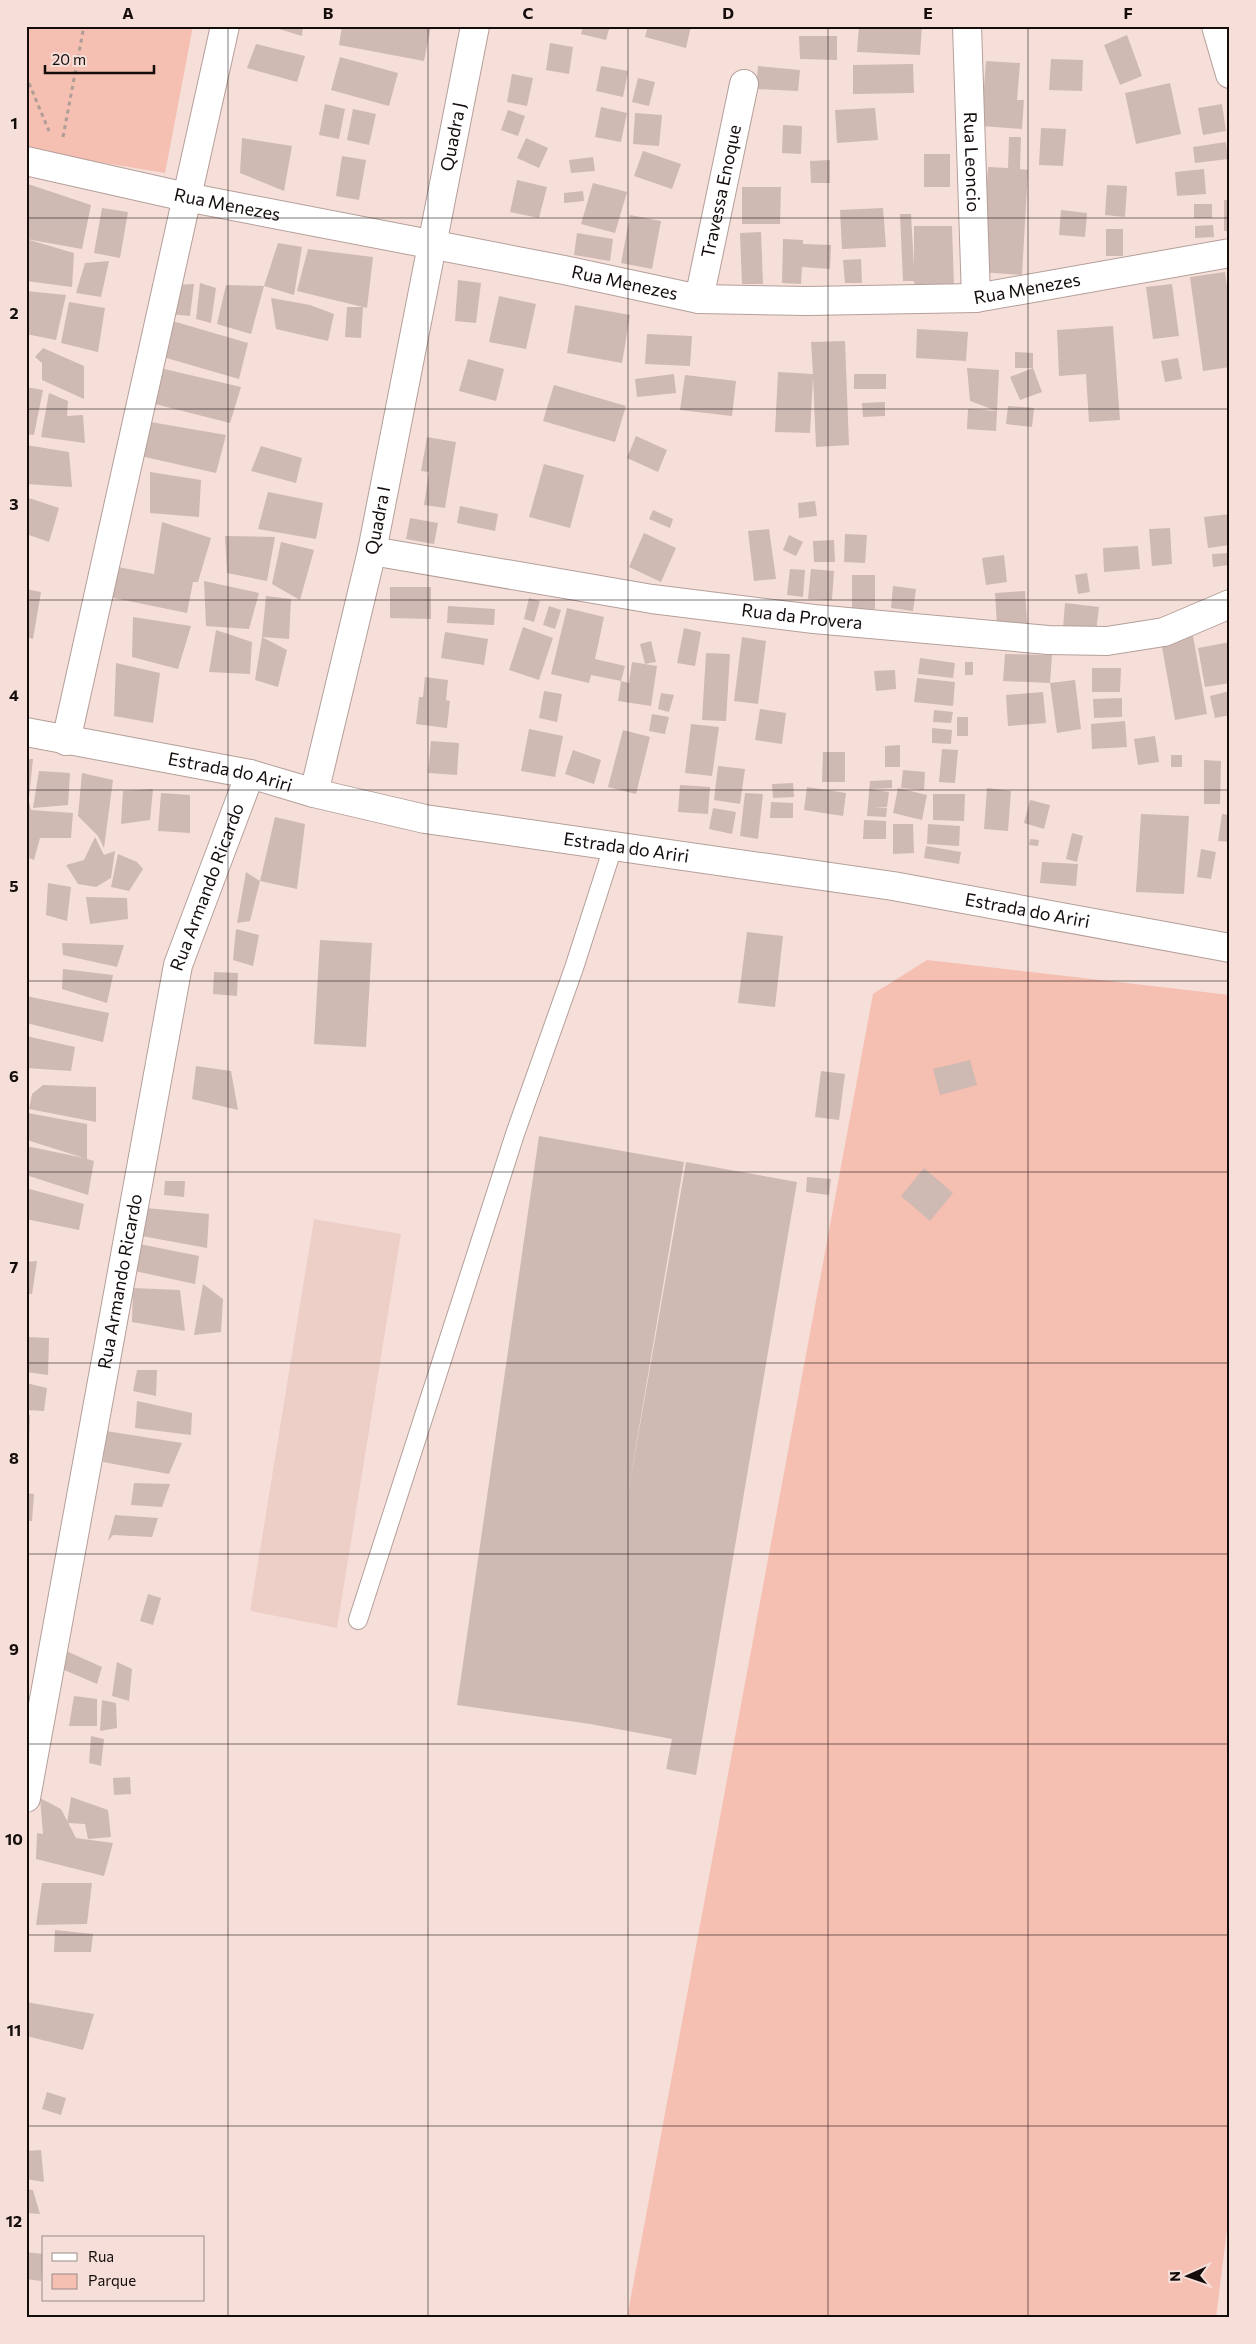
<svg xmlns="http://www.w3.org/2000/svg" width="1256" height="2344" font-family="Commissioner,sans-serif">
	<rect width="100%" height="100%" fill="#f6dfd9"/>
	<polygon fill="#eecfc8" points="314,1219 401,1234 337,1628 250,1611"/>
	<g fill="#f5bfb1">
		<polygon points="26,26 193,26 165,173 26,150"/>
		<polygon points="927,960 1230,995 1230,2205 1216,2318 627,2318 873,994"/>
	</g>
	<g fill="#cfb9b3">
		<polygon points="269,26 303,26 302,36"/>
		<polygon points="342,26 431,26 424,61 339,45"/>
		<polygon points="583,26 610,26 606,40 581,34"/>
		<polygon points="648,26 691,26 686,48 645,37"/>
		<polygon points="859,26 922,26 920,55 857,52"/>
		<polygon points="1127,35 1142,76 1120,85 1104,45"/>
		<polygon points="799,36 837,36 837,60 800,59"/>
		<polygon points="550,43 573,47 569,74 546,70"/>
		<polygon points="256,44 305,56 297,82 247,68"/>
		<polygon points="340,57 398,73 389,106 331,90"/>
		<polygon points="1051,59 1083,60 1082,91 1049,90"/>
		<polygon points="986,61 1020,63 1017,100 1024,100 1022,129 981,126"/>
		<polygon points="913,64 914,93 853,94 853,65"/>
		<polygon points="601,66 628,71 623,97 596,91"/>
		<polygon points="758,66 800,70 798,91 756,89"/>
		<polygon points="512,74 533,78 527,106 507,102"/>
		<polygon points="638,78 655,82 649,106 632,102"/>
		<polygon points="1170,83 1181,134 1136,144 1125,93"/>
		<polygon points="325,104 345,109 339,139 319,135"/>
		<polygon points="1222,104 1226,131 1203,135 1198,108"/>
		<polygon points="601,107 627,113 621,142 595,137"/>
		<polygon points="875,108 878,140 837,143 835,110"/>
		<polygon points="353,109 376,114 369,145 347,140"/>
		<polygon points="508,110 525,116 518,136 501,130"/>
		<polygon points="635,113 662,115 659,146 633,144"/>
		<polygon points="783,125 802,126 801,154 782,153"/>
		<polygon points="1041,128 1066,129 1063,166 1039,165"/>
		<polygon points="1009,137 1021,137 1020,169 1028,170 1022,275 981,272 988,167 1008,168"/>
		<polygon points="242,138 292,146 284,191 240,173"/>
		<polygon points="526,138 548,148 539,168 517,158"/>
		<polygon points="1226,142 1228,159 1195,163 1193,147"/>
		<polygon points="643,151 681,164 672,189 634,176"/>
		<rect x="924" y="154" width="26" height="33"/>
		<polygon points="342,156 366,160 359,200 336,196"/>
		<polygon points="593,157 595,171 571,173 569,160"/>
		<polygon points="830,160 830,183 811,183 810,161"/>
		<polygon points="1204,169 1206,194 1177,196 1175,172"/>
		<polygon points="517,180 547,187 539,218 510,212"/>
		<polygon points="593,183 627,192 615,233 581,224"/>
		<polygon points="28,184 91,205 82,249 26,239"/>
		<polygon points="1107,185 1127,186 1125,217 1105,215"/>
		<polygon points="742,187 781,187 780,224 742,224"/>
		<polygon points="583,191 584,201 564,203 564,193"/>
		<rect x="1224" y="200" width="6" height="31"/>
		<rect x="1194" y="204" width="18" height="14"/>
		<polygon points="102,208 128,212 120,258 94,253"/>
		<polygon points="883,208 886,247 842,249 840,210"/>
		<polygon points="1061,210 1087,213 1085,237 1059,235"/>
		<polygon points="900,214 911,214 914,267 914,226 952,226 954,287 915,288 914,281 903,281"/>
		<polygon points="630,215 661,221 652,269 621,263"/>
		<polygon points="1213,225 1214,237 1195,238 1195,226"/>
		<rect x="1106" y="229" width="17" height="27"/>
		<polygon points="761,232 763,284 742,284 740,233"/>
		<polygon points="577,233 613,239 610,261 574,255"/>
		<polygon points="26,239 74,253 72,287 26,281"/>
		<polygon points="783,239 803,240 803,244 831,245 830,269 802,267 801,284 782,283"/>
		<polygon points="278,243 302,247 294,295 264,286"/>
		<polygon points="308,249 373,257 367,308 297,291"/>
		<polygon points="861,259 862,283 845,283 843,260"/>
		<polygon points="109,261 101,297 76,293 85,263"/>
		<polygon points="1225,272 1230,307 1230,367 1203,371 1190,277"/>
		<polygon points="458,280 481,283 476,323 455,321"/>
		<polygon points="200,283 216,288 211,323 196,319"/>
		<polygon points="194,284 190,316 168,314 175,285"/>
		<polygon points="1172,284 1179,336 1153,339 1146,287"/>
		<polygon points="226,285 264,286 251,334 217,324"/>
		<polygon points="26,291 66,295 56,340 26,334"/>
		<polygon points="499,296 536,304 526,349 489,342"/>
		<polygon points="271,298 310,305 334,314 328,341 276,329"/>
		<polygon points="69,302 105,308 98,352 61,343"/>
		<polygon points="575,305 630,315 622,363 567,353"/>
		<polygon points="347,307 363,307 361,338 345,337"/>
		<polygon points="169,320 248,343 239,379 163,357"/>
		<polygon points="1113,326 1120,420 1089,422 1086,374 1059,376 1057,330"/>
		<polygon points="917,329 968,332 966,361 916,358"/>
		<polygon points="647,334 692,336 690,366 645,364"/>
		<polygon points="845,341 849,445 816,447 813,377 810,433 775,432 778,372 813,374 811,342"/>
		<polygon points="43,348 84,366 84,399 42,380 42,363 35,357"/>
		<polygon points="1015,352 1033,353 1033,368 1015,368"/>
		<polygon points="1178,358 1182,379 1165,382 1161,361"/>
		<polygon points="468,359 504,369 496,401 459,391"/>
		<polygon points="156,367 241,387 230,423 147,402"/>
		<polygon points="967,368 999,370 997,411 970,401"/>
		<polygon points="1033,368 1042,392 1020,400 1010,377"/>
		<polygon points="674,374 676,393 637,397 635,379"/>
		<rect x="854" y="374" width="32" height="15"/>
		<polygon points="685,375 736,381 732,416 680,410"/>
		<polygon points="554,385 626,406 615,442 543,421"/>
		<polygon points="26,387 43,390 34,435 26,434"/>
		<polygon points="49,393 68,401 67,416 83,415 85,443 41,437"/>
		<polygon points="885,402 885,416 863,417 862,403"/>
		<polygon points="1008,406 1034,408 1032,427 1006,424"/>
		<polygon points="968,409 997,411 996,431 967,429"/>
		<polygon points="139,420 226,435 216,473 136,455"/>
		<polygon points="636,436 667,450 658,472 627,458"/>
		<polygon points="427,437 456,442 445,508 424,505 429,472 421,471"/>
		<polygon points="26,445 69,452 72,487 26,484"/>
		<polygon points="261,446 302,458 296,483 251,471"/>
		<polygon points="544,464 584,475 570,528 529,517"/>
		<polygon points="150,472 201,480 199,517 150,513"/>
		<polygon points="268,492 323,503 316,539 258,529"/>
		<polygon points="26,497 59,508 49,542 26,534"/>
		<polygon points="815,501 817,516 799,518 798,503"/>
		<polygon points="460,506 498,514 495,531 457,523"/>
		<polygon points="653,510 673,519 670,528 649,519"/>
		<polygon points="1230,514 1230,545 1208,548 1204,517"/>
		<polygon points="410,518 438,523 434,544 406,539"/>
		<polygon points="162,522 211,538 198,582 193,582 187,613 109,597 113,566 154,574"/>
		<polygon points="1170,528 1172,564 1152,566 1149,529"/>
		<polygon points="769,529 776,579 754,581 748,531"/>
		<polygon points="644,533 676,548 661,582 629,567"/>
		<polygon points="845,534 867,535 865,563 844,562"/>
		<polygon points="789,535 803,542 796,556 783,550"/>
		<polygon points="225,536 275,537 267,581 227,573"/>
		<polygon points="834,540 835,562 814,562 813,541"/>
		<polygon points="281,542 314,550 300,600 272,584"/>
		<polygon points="1138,546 1140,569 1104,572 1103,548"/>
		<polygon points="1230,553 1230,565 1213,567 1212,554"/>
		<polygon points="1004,555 1007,582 986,585 982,558"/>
		<polygon points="790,569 805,570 803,597 787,595"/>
		<polygon points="811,569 834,571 832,600 808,599"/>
		<polygon points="1087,573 1090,592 1078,594 1075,575"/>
		<rect x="852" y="575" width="23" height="34"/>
		<polygon points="204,581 259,593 249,629 206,626"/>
		<polygon points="893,586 916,589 913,611 891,608"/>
		<polygon points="390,587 431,587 431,619 390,618"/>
		<polygon points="26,589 41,592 33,639 26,637"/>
		<polygon points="1025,591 1027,623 997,625 995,593"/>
		<polygon points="266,596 291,599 289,639 262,637"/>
		<polygon points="529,598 540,601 534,622 524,619"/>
		<polygon points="1065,603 1099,607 1096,632 1063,629"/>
		<polygon points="448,606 495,609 494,625 447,623"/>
		<polygon points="549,606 561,610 555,629 543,625"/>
		<polygon points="567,608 604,617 595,659 625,666 621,681 591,675 589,683 551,674"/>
		<polygon points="133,617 191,626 178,669 132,657"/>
		<polygon points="523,627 553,638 539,680 509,670"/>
		<polygon points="684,628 701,632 695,666 677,663"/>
		<polygon points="216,630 252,642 250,674 209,672"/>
		<polygon points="445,632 488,639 484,665 441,658"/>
		<polygon points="1193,636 1207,714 1175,720 1161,641"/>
		<polygon points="262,637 287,650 278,687 255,680"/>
		<polygon points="742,637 766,641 758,704 734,701"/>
		<polygon points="651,641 656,662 645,664 640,644"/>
		<polygon points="1230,642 1230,683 1205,687 1198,648"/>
		<polygon points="706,653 730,654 726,721 702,720"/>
		<polygon points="1005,654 1052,655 1050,683 1003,681"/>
		<polygon points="920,658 955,663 953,678 918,674"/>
		<polygon points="632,662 657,666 651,706 618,701 621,681 629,683"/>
		<rect x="965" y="662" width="8" height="13"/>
		<polygon points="116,663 160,673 153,723 114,716"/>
		<polygon points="1092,668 1121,668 1120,692 1092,692"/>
		<polygon points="895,670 896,689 876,691 874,671"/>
		<polygon points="425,677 448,680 446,700 450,701 447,728 416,724 419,697 423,697"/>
		<polygon points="917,678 955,682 953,706 914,702"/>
		<polygon points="1075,680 1081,729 1057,733 1050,683"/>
		<polygon points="544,691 562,694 557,722 539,718"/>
		<polygon points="1230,691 1230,715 1215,718 1210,696"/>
		<polygon points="1043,692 1046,723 1008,726 1006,695"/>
		<polygon points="661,693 674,695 669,712 658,709"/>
		<polygon points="1122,698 1122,717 1094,718 1093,699"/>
		<polygon points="760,709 786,713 782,744 755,740"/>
		<polygon points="934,710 953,712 951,723 933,722"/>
		<polygon points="652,714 669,717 665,734 649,731"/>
		<rect x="957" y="717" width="11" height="19"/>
		<polygon points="1125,721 1127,747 1092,749 1091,724"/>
		<polygon points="691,724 719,727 712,776 685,773"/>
		<polygon points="932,728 952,730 951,744 932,743"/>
		<polygon points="529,729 563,736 555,777 521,771"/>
		<polygon points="623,730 650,737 636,794 608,787"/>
		<polygon points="1155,736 1159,762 1138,765 1134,739"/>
		<polygon points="431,741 459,743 457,775 428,773"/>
		<polygon points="900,745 900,767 885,767 885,746"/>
		<polygon points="942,749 958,750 955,783 939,782"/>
		<polygon points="573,750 601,760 594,784 565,774"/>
		<polygon points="823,752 845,752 845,782 822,782"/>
		<rect x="1171" y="755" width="11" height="12"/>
		<polygon points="26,759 33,759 29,798 26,797"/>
		<polygon points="1204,760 1221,761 1220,804 1204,804"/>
		<polygon points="718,766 745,769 740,804 714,800"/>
		<polygon points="903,770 925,772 924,790 901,788"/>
		<polygon points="39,771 70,773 68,805 33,808"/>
		<polygon points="82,773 113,780 104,848 98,836 78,816"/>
		<polygon points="892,780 892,788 870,789 889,792 887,807 874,807 887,808 886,817 867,816 870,781"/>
		<polygon points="793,783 794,797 773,798 772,784"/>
		<polygon points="680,785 710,787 708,814 678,812"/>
		<polygon points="807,787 846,793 843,816 804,810"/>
		<polygon points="898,788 927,795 922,820 893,813"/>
		<polygon points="987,788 1011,791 1008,831 984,829"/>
		<polygon points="153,789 150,820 121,824 123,791"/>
		<polygon points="161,793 190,795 190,833 158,831"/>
		<polygon points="745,793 763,794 758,839 740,836"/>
		<polygon points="933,794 965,794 964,821 933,820"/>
		<polygon points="1030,800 1050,805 1044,829 1024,823"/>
		<polygon points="29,802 31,810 73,813 71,838 40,838 34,860 26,857 26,803"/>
		<polygon points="771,802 793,803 793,818 770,818"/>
		<polygon points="713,808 736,812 732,834 709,829"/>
		<polygon points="1141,814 1189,816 1184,894 1136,892"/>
		<polygon points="1222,814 1230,815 1230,842 1218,841"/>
		<polygon points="275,817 305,824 297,889 260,881"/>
		<polygon points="864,820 886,821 886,839 863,839"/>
		<polygon points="893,824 913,824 914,853 893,854"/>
		<polygon points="928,824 960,826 959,846 927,844"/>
		<polygon points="1072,833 1083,836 1077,862 1066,859"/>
		<polygon points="95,837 104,855 115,851 111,878 96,887 78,884 66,865 84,860"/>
		<polygon points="1030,839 1039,840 1038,846 1029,845"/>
		<polygon points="926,846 961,852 959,864 924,858"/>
		<polygon points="1201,849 1216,852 1211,879 1197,877"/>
		<polygon points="118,854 137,862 143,869 129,891 111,887"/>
		<polygon points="1042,862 1078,864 1076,886 1040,883"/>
		<polygon points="246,872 260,881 250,921 237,923"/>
		<polygon points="48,883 71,887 67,921 46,915"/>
		<polygon points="86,897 127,898 128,919 90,924"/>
		<polygon points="236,929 259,935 253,966 233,960"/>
		<polygon points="747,932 783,936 775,1007 738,1003"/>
		<polygon points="320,940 372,943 366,1047 314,1044"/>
		<polygon points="62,943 124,945 117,967 63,955"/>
		<polygon points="63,969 113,975 107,1003 62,989"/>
		<polygon points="214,972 238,973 237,996 213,994"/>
		<polygon points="26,996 109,1013 103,1042 26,1023"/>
		<polygon points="26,1036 75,1047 71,1071 26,1068"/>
		<polygon points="970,1060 977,1085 940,1095 933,1069"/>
		<polygon points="196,1066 231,1071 238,1110 192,1099"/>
		<polygon points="821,1071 845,1074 839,1120 815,1117"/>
		<polygon points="43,1085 96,1087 96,1122 29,1109 32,1094"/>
		<polygon points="28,1113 87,1124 87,1159 94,1161 88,1195 26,1175 26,1146 84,1158 30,1141 26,1135"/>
		<polygon points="539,1136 684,1162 626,1505 686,1162 797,1182 696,1775 666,1769 672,1739 590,1724 457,1705"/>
		<polygon points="924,1168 953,1193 930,1221 901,1196"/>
		<polygon points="807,1177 831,1179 829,1195 806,1192"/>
		<polygon points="165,1181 185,1181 184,1197 164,1195"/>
		<polygon points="26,1188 84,1204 79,1230 26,1219"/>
		<polygon points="136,1207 209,1214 207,1248 136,1235"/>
		<polygon points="134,1243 199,1256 195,1284 130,1270"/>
		<polygon points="37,1261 32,1294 26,1294 26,1262"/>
		<polygon points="203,1284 223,1299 221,1332 194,1335"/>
		<polygon points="133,1288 180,1290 185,1331 132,1322"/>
		<polygon points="26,1337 49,1338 48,1375 26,1372"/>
		<polygon points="137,1370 157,1370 156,1396 133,1391"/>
		<polygon points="26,1383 47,1388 44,1411 26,1410"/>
		<polygon points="137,1401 192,1413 191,1435 135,1428"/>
		<polygon points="30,1415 29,1449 26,1449 26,1416"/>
		<polygon points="106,1431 182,1443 169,1474 103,1462"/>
		<polygon points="134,1483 170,1484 162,1507 131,1505"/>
		<polygon points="26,1493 34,1494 32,1521 26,1521"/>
		<polygon points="115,1515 158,1518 152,1537 113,1535 108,1541"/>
		<polygon points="148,1594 161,1598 153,1625 140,1621"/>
		<polygon points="64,1650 102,1667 97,1684 62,1669"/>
		<polygon points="117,1662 132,1669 129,1701 112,1696"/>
		<polygon points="74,1696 97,1699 97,1726 69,1726"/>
		<polygon points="102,1700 116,1703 117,1728 100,1731"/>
		<polygon points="91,1736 104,1739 101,1766 89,1763"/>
		<polygon points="130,1777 131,1794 114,1795 113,1778"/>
		<polygon points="71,1797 108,1810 111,1837 88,1839 85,1824 67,1823"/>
		<polygon points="40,1798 61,1809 76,1838 113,1843 104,1876 36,1859 37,1833 43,1834"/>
		<polygon points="42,1883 92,1883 87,1924 36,1925"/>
		<polygon points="55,1930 93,1934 91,1952 54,1952"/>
		<polygon points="26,2002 94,2014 83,2050 26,2036"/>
		<polygon points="47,2092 66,2098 61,2115 42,2109"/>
		<polygon points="41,2150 44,2182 26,2179 26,2151"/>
		<polygon points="26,2189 33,2190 40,2214 26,2213"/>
		<polygon points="26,2252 43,2254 41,2281 26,2279"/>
	</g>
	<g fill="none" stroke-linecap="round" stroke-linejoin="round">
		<g stroke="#b59f9a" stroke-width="20">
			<polyline id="lane" points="358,1620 515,1134 574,968 613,847"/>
		</g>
		<g stroke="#b59f9a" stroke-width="30">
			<g id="street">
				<path id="s1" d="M967,26L976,298"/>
				<polyline points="1216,26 1230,74"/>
				<path id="s2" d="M26,161L186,197L564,270L699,299L807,301L976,298L1230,253"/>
				<path id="s3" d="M699,299L744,84"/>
				<path id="s4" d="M372,551L652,599L814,619L1048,640L1107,641L1164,632L1230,604"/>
				<path id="s5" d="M26,732L250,774L314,793L425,819L893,886L1230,948"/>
				<polyline points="66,741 225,26"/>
				<path id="s6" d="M314,793L372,551L475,26"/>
				<path id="s7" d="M26,1798L178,965L250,774"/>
			</g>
		</g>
		<g stroke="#af9d98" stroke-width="3" stroke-dasharray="4 4" stroke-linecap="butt">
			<polyline points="26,76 49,131"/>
			<polyline points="63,137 84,26"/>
		</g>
		<use href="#lane" stroke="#fff" stroke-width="18"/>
		<use href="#street" stroke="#fff" stroke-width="28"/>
	</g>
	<path fill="none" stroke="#140d0b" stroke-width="1" stroke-opacity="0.55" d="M228,26V2318M428,26V2318M628,26V2318M828,26V2318M1028,26V2318M26,218H1230M26,409H1230M26,600H1230M26,790H1230M26,981H1230M26,1172H1230M26,1363H1230M26,1554H1230M26,1744H1230M26,1935H1230M26,2126H1230"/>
	<g text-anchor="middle" stroke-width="4" stroke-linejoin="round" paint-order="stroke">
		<g font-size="18" fill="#140d0b" stroke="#f6dfd9">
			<text dy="6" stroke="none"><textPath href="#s6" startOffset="671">Quadra J</textPath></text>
			<text dy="6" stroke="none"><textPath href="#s1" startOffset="136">Rua Leoncio</textPath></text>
			<text dy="6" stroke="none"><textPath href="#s3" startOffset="110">Travessa Enoque</textPath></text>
			<text dy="6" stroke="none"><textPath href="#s2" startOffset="206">Rua Menezes</textPath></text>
			<text dy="6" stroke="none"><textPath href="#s2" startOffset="611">Rua Menezes</textPath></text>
			<text dy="6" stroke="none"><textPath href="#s2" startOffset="1016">Rua Menezes</textPath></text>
			<text dy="6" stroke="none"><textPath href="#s6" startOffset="280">Quadra I</textPath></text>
			<text dy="6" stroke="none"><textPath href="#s4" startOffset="435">Rua da Provera</textPath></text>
			<text dy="6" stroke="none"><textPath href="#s5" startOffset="208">Estrada do Ariri</textPath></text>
			<text dy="6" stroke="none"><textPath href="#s5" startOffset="612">Estrada do Ariri</textPath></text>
			<text dy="6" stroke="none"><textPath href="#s7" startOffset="930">Rua Armando Ricardo</textPath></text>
			<text dy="6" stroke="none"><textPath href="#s5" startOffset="1018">Estrada do Ariri</textPath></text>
			<text dy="6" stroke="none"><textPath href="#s7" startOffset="525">Rua Armando Ricardo</textPath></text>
		</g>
	</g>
	<rect width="1256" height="2344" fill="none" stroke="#f6dfd9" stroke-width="55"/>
	<rect x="42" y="2236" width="162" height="65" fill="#f6dfd9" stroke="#9c8b87"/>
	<rect x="52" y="2253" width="25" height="8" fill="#ffffff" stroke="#9c8b87"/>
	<text x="88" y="2262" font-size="15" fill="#140d0b">Rua</text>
	<rect x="52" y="2274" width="25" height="15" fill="#f5bfb1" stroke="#9c8b87"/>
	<text x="88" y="2286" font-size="15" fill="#140d0b">Parque</text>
	<g transform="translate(1188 2276) rotate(268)" stroke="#f6dfd9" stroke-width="4" paint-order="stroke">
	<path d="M0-4L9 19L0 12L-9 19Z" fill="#140d0b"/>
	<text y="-8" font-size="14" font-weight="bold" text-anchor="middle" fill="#140d0b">N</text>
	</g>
	<path d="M45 65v8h109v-8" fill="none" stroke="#140d0b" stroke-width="2.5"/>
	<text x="52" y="65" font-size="15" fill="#140d0b" stroke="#f6dfd9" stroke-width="4" paint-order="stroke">20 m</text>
	<rect x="28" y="28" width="1200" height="2288" fill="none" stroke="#140d0b" stroke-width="2"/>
	<g font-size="16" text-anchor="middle" font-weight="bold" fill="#140d0b">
		<text x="128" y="19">A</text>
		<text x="328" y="19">B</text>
		<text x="528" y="19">C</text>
		<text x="728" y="19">D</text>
		<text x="928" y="19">E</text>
		<text x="1128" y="19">F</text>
		<text x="14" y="129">1</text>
		<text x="14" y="319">2</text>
		<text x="14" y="510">3</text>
		<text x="14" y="701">4</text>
		<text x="14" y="892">5</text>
		<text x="14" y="1082">6</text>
		<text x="14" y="1273">7</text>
		<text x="14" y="1464">8</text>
		<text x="14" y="1655">9</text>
		<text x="14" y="1845">10</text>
		<text x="14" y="2036">11</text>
		<text x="14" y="2227">12</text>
	</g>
</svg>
